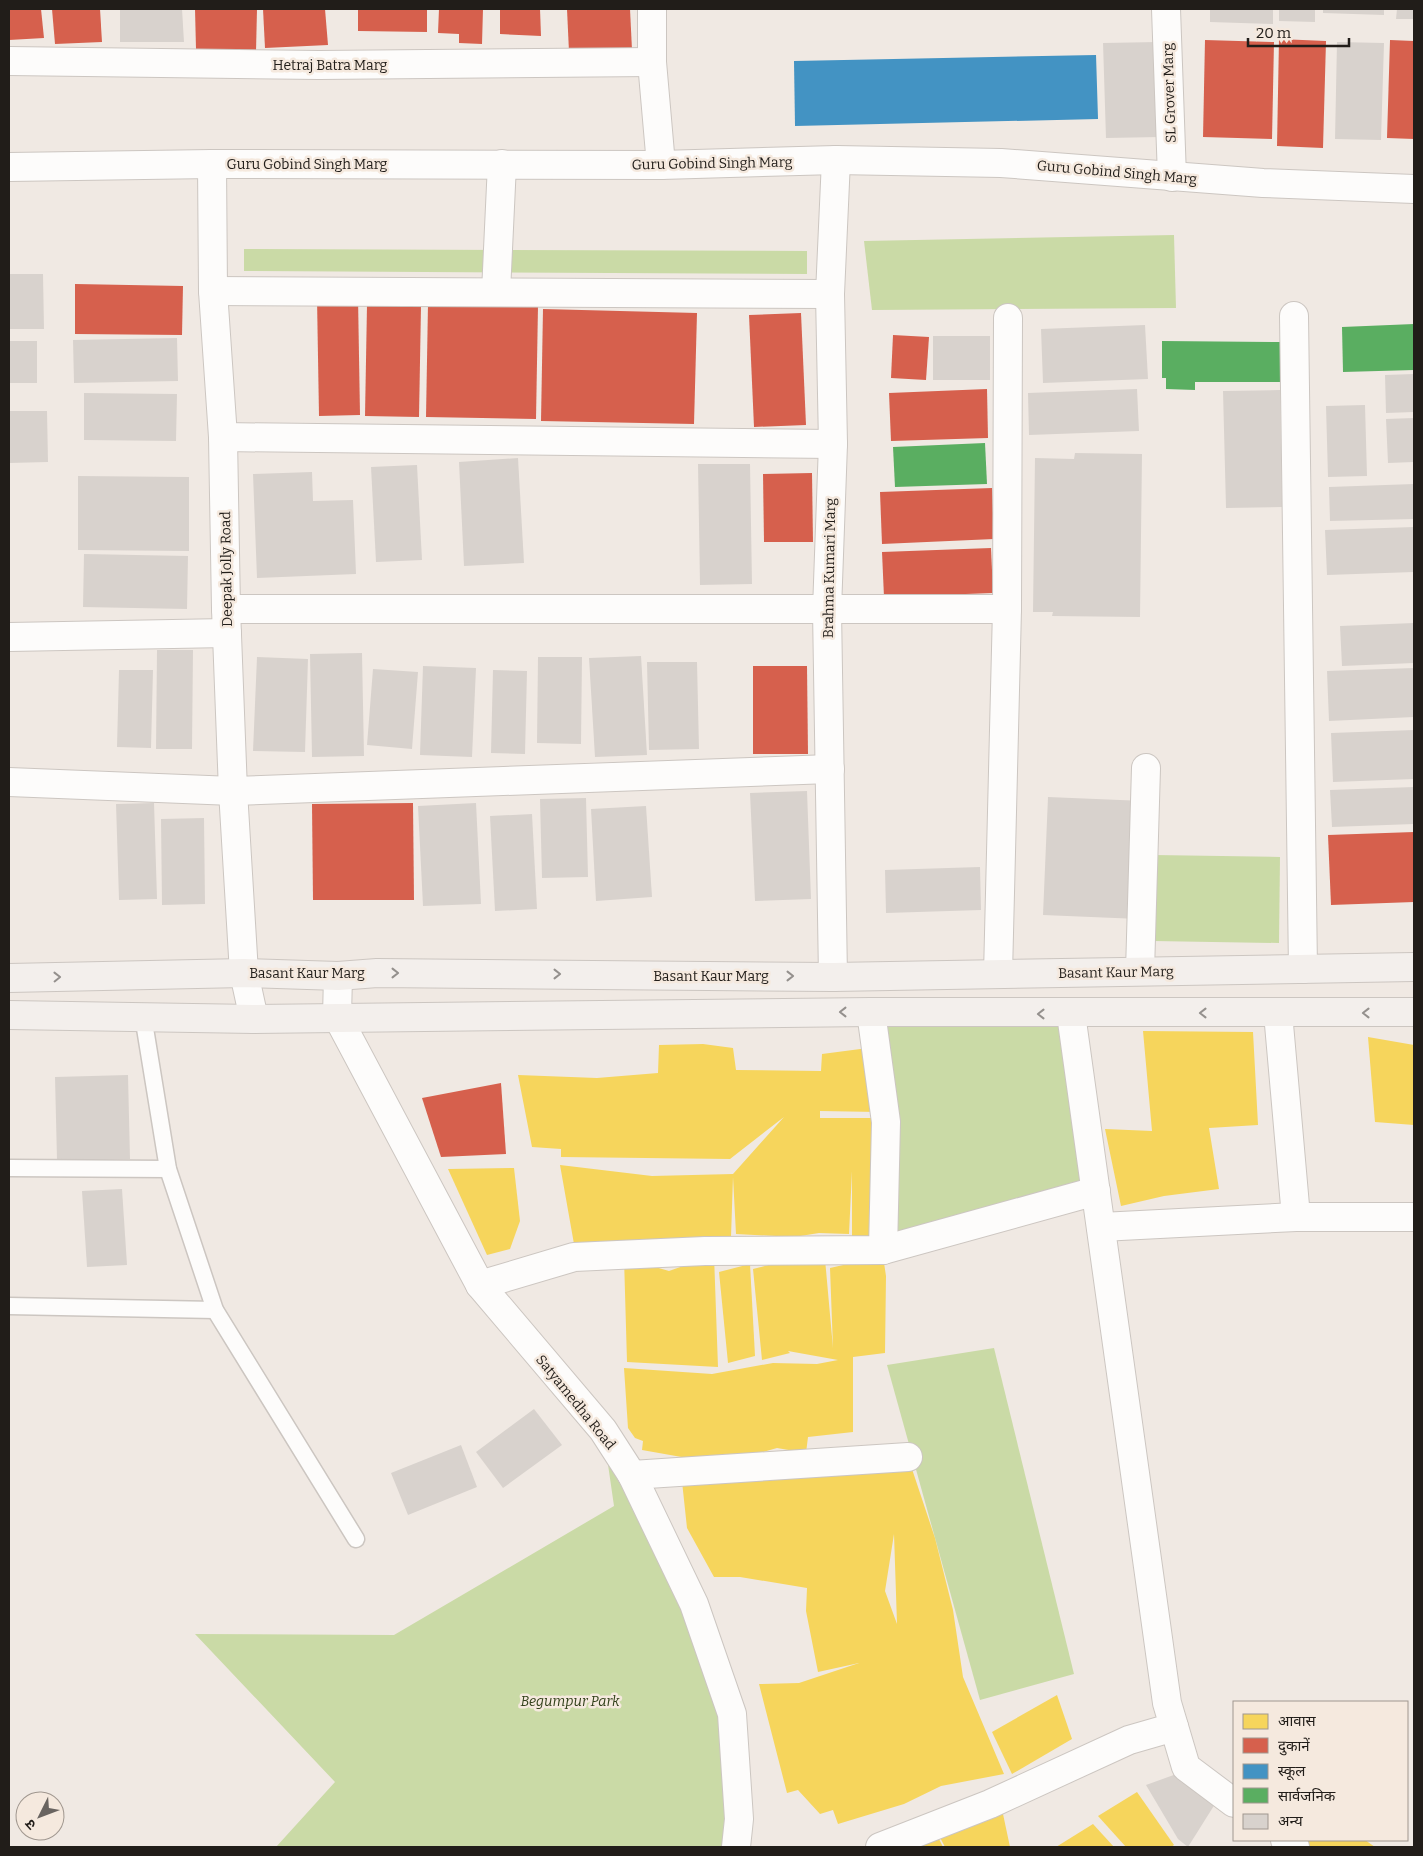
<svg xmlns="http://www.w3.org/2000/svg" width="1423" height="1856" font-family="Bitter,'Noto Sans Devanagari',serif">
	<rect width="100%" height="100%" fill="#f0e9e3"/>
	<g fill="#cadaa6">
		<polygon points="1174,235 1176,308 872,310 864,241"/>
		<polygon points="244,249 807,251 807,274 244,271"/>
		<polygon points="1154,855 1280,857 1279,943 1153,941"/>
		<polygon points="888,1014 1071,1014 1096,1191 883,1250"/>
		<polygon points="994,1348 1074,1674 980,1700 887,1365"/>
		<polygon points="603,1430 732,1714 733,1847 276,1847 335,1782 195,1634 394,1635 614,1506"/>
	</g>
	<g fill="#f6d55c" fill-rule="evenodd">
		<polygon points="1143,1031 1253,1032 1258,1125 1209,1128 1219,1189 1164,1196 1121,1206 1105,1129 1152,1131"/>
		<polygon points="1368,1037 1414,1045 1414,1125 1375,1122"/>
		<polygon points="703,1044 733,1048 736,1070 821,1071 822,1054 868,1048 878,1112 820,1111 820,1118 879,1118 875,1243 852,1242 852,1171 849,1234 819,1233 794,1237 736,1234 733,1177 731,1237 705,1236 662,1247 574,1244 560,1165 652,1176 733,1174 784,1117 730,1159 561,1157 561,1149 532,1147 518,1075 597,1078 658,1073 659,1045"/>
		<polygon points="514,1168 520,1221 510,1249 487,1255 448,1169"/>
		<polygon points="714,1255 718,1367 627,1362 624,1258 669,1271"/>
		<polygon points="883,1256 886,1276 885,1353 853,1357 853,1432 808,1437 806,1453 777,1448 721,1464 642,1450 643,1441 635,1438 628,1428 624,1368 712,1374 773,1363 817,1364 838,1360 788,1351 790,1353 762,1360 753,1269 784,1261 825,1259 833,1348 830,1268"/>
		<polygon points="750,1264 755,1356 728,1363 719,1272"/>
		<path d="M908,1457L935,1538L953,1610L963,1677L1004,1774L941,1786L904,1804L838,1824L833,1810L820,1814L798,1790L787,1793L759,1684L799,1683L859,1663L818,1672L806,1611L807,1588L740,1577H714L687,1528L681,1472ZM894,1534L897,1624L885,1591Z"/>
		<polygon points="1057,1695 1072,1739 1012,1774 992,1732"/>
		<polygon points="1137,1792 1174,1845 1171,1847 1126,1847 1098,1816"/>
		<polygon points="1003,1814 1010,1847 945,1847 935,1828"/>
		<polygon points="1093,1824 1114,1847 1056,1847"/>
		<polygon points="934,1829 943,1847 900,1847"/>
		<polygon points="1284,1840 1365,1840 1375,1847 1294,1847"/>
	</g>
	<g fill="#d6604d">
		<polygon points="9,9 41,9 44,38 9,40"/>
		<polygon points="52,9 100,9 102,42 55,44"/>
		<polygon points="195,9 257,9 256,52 196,49"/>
		<polygon points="263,9 325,9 328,45 265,48"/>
		<polygon points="358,9 427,9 427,32 358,31"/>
		<polygon points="439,9 483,9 482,44 459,43 459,34 438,33"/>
		<polygon points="500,9 540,9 541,36 500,34"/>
		<polygon points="567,9 630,9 632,50 569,52"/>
		<polygon points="1279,39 1326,41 1323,148 1277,146"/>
		<polygon points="1205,40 1274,42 1272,139 1203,137"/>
		<polygon points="1390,40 1414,41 1414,139 1387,138"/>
		<polygon points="75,284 183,286 182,335 75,334"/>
		<polygon points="358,297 360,415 319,416 317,298"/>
		<polygon points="428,304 538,306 536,419 426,417"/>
		<polygon points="367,305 421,306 419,417 365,416"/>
		<polygon points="543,309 697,313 694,424 541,421"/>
		<polygon points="801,313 806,425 754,427 749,315"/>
		<polygon points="893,335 929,337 926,380 891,378"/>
		<polygon points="987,389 988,438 891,441 889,393"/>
		<polygon points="812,473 813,542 764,542 763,474"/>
		<polygon points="992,488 994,539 882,544 880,492"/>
		<polygon points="991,548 993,593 884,597 882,552"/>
		<polygon points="753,666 807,666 808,754 753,754"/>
		<polygon points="413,803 414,900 313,900 312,804"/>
		<polygon points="1414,832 1414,902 1331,905 1328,835"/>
		<polygon points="501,1083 506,1154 441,1157 422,1098"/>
	</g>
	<polygon fill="#4393c3" points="1096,55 1098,119 795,126 794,61"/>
	<g fill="#5aae61">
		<polygon points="1414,324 1414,370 1343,372 1342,327"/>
		<polygon points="1162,341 1280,342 1280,382 1195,382 1195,390 1166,389 1166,378 1162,378"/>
		<polygon points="985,443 987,484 895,487 893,447"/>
	</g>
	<g fill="#d8d2cd">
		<polygon points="120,9 182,9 184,42 120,42"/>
		<polygon points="1210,9 1273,9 1273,24 1210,22"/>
		<polygon points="1279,9 1315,9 1315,22 1279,21"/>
		<polygon points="1323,9 1384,9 1384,15 1323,13"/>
		<polygon points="1397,9 1414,9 1414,19 1396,19"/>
		<polygon points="1158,42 1160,137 1106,138 1103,43"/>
		<polygon points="1337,42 1384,43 1381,140 1335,139"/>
		<polygon points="9,274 43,274 44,329 9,329"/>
		<polygon points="1145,325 1148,379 1043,383 1041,329"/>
		<rect x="933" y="336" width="57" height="44"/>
		<polygon points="177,338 178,381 74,383 73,340"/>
		<rect x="9" y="341" width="28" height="42"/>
		<polygon points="1414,374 1414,412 1386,413 1385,375"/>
		<polygon points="1137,389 1139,431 1029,435 1028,393"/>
		<polygon points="1280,390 1282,507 1226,508 1223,391"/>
		<polygon points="84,393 177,394 176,441 84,440"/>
		<polygon points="1365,405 1367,476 1328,477 1326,406"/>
		<polygon points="9,411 47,411 48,462 9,463"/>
		<polygon points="1414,418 1414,462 1388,463 1386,419"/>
		<polygon points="1075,453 1142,454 1140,617 1052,616 1053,612 1033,612 1035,458 1074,459"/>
		<polygon points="518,458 524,563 464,566 459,462"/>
		<polygon points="698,464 750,464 752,584 700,585"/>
		<polygon points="417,465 422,560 376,562 371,467"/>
		<polygon points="312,472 313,501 353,500 356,574 257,578 253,474"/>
		<polygon points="78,476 189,477 189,551 78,550"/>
		<polygon points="1414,484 1414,519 1330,521 1329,487"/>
		<polygon points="1414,527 1414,572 1327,575 1325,530"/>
		<polygon points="84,554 188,556 187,609 83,607"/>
		<polygon points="1414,623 1414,663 1342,666 1340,626"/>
		<polygon points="157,650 193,650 192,749 156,749"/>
		<polygon points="362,653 364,756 312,757 310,654"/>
		<polygon points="641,656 647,755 595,757 589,658"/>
		<polygon points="257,657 308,659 305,752 253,751"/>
		<polygon points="538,657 582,657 581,744 537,743"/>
		<polygon points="647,662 697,662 699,749 649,750"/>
		<polygon points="423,666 476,668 472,757 420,755"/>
		<polygon points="1414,668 1414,717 1329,721 1327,671"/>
		<polygon points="373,669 418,672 412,749 367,745"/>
		<polygon points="119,670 153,670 151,748 117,747"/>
		<polygon points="493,670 527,671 525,754 491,753"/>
		<polygon points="1414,730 1414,779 1333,782 1331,733"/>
		<polygon points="1414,787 1414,824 1332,827 1330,790"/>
		<polygon points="807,791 811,899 755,901 750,793"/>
		<polygon points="1048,797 1144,801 1139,919 1043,915"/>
		<polygon points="586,798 588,877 542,878 540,799"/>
		<polygon points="154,803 157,899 119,900 116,804"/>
		<polygon points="476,803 481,904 423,906 418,806"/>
		<polygon points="646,806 652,897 596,901 591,809"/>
		<polygon points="532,814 537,909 495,911 490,816"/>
		<polygon points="204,818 205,904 162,905 161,819"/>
		<polygon points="980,867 981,910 886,913 885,870"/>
		<polygon points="128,1075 130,1159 57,1160 55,1077"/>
		<polygon points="122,1189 127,1265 87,1267 82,1191"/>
		<polygon points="534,1409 562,1445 503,1488 476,1452"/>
		<polygon points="461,1445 477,1487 408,1515 391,1473"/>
		<polygon points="1182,1772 1215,1804 1188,1847 1178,1839 1146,1785"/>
	</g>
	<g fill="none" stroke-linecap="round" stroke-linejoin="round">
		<g stroke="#ccc6c1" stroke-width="19">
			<g id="lane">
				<polyline points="143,1016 168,1169 215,1310 356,1539"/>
				<polyline points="9,1168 168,1169"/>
				<polyline points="9,1306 215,1310"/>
			</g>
		</g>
		<g stroke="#ccc6c1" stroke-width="30">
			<g id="street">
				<polyline points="652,9 652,62 661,165"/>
				<polyline points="1166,9 1172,177"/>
				<polyline points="9,61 319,65 652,62"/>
				<polyline points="212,164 213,291 223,437 226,609 233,791 244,973 254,1019"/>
				<polyline points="9,167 212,164 661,165 836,160 1001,163 1263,183 1414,189"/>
				<polyline points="213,291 830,294"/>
				<polyline points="496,292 502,164"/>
				<polyline points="1294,316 1303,969"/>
				<polyline points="223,437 833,444"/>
				<polyline points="226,609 1007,609"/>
				<polyline points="9,637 227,633"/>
				<polyline points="9,782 233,791 830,769"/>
				<polyline points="1140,971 1146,768"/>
				<polyline points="998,974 1007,609 1008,318"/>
				<polyline points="338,976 337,1016 480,1285 603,1430 632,1475 694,1604 732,1714 739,1819 736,1847"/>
				<polyline points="833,977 827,610 833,444 830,294 836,160"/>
				<polyline points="871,1012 886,1122 883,1250"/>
				<polyline points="1278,1013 1296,1217"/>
				<polyline points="1071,1014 1167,1703 1186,1767 1234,1803"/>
				<polyline points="1101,1227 1296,1217 1414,1217"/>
				<polyline points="480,1285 574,1257 705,1251 883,1250 1096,1191"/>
				<polyline points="632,1475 908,1457"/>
				<polyline points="1285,1840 1295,1847"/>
				<polyline points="880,1847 990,1804 1129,1740 1174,1727"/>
			</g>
		</g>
		<g stroke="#ccc6c1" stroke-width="30">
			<g id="secondary">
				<polyline points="9,978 244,973 338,976 377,973 833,977 1414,967"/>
				<polyline points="9,1015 254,1019 871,1012 1414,1012"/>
			</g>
		</g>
		<use href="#lane" stroke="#fdfcfb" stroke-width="16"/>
		<use href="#street" stroke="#fdfcfb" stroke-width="28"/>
		<use href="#secondary" stroke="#f3efec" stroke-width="28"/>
	</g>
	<defs><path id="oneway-chevron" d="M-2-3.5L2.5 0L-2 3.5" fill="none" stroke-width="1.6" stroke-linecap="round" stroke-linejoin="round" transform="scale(1.25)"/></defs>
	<g stroke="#94908d">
		<use href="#oneway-chevron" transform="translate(395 973)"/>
		<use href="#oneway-chevron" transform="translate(557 974)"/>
		<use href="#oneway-chevron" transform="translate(790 976)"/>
		<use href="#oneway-chevron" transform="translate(57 977) rotate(-1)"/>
		<use href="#oneway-chevron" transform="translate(843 1012) rotate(180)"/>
		<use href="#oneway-chevron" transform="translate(1203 1013) rotate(180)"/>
		<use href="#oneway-chevron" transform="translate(1366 1013) rotate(180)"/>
		<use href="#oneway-chevron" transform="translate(1041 1014) rotate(-180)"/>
	</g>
	<g text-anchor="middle" stroke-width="5" stroke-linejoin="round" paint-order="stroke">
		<g font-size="14" fill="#211d19" stroke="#f5e9de">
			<text x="330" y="70">Hetraj Batra Marg</text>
			<text transform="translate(1169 93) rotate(-92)" y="5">SL Grover Marg</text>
			<text transform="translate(712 163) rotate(-1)" y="5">Guru Gobind Singh Marg</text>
			<text x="307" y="169">Guru Gobind Singh Marg</text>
			<text transform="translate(1117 172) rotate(5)" y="5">Guru Gobind Singh Marg</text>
			<text transform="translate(829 568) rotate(-89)" y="5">Brahma Kumari Marg</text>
			<text transform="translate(226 569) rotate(-91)" y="5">Deepak Jolly Road</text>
			<text transform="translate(1116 972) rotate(-1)" y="5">Basant Kaur Marg</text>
			<text x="307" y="978">Basant Kaur Marg</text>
			<text x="711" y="981">Basant Kaur Marg</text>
			<text transform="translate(576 1402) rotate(51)" y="5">Satyamedha Road</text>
		</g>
		<g font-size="14" font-style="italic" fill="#32401a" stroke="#f5e9de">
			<text x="570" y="1706">Begumpur Park</text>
		</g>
	</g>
	<rect width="1423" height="1856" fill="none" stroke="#211d19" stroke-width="20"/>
	<rect x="1233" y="1701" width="175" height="140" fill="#f5e9de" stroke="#a0978f"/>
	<rect x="1243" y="1714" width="25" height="15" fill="#f6d55c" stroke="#a0978f"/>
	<text x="1278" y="1726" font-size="15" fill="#211d19">आवास</text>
	<rect x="1243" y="1738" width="25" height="15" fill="#d6604d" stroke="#a0978f"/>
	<text x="1278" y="1751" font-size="15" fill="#211d19">दुकानें</text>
	<rect x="1243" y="1764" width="25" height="15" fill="#4393c3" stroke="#a0978f"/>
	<text x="1278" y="1776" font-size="15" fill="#211d19">स्कूल</text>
	<rect x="1243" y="1788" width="25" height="15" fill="#5aae61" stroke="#a0978f"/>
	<text x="1278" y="1801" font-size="15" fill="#211d19">सार्वजनिक</text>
	<rect x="1243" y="1814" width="25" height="15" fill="#d8d2cd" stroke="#a0978f"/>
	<text x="1278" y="1826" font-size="15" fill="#211d19">अन्य</text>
	<g transform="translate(40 1816) rotate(228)"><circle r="24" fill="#f5e9de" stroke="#a0978f"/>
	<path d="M0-4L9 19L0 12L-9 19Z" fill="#696460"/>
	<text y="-8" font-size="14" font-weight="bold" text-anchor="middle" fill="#211d19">उ</text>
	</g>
	<path d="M1248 38v8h101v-8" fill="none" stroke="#211d19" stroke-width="2.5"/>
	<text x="1256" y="38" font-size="15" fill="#211d19" stroke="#f5e9de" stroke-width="4" paint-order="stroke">20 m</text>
</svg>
